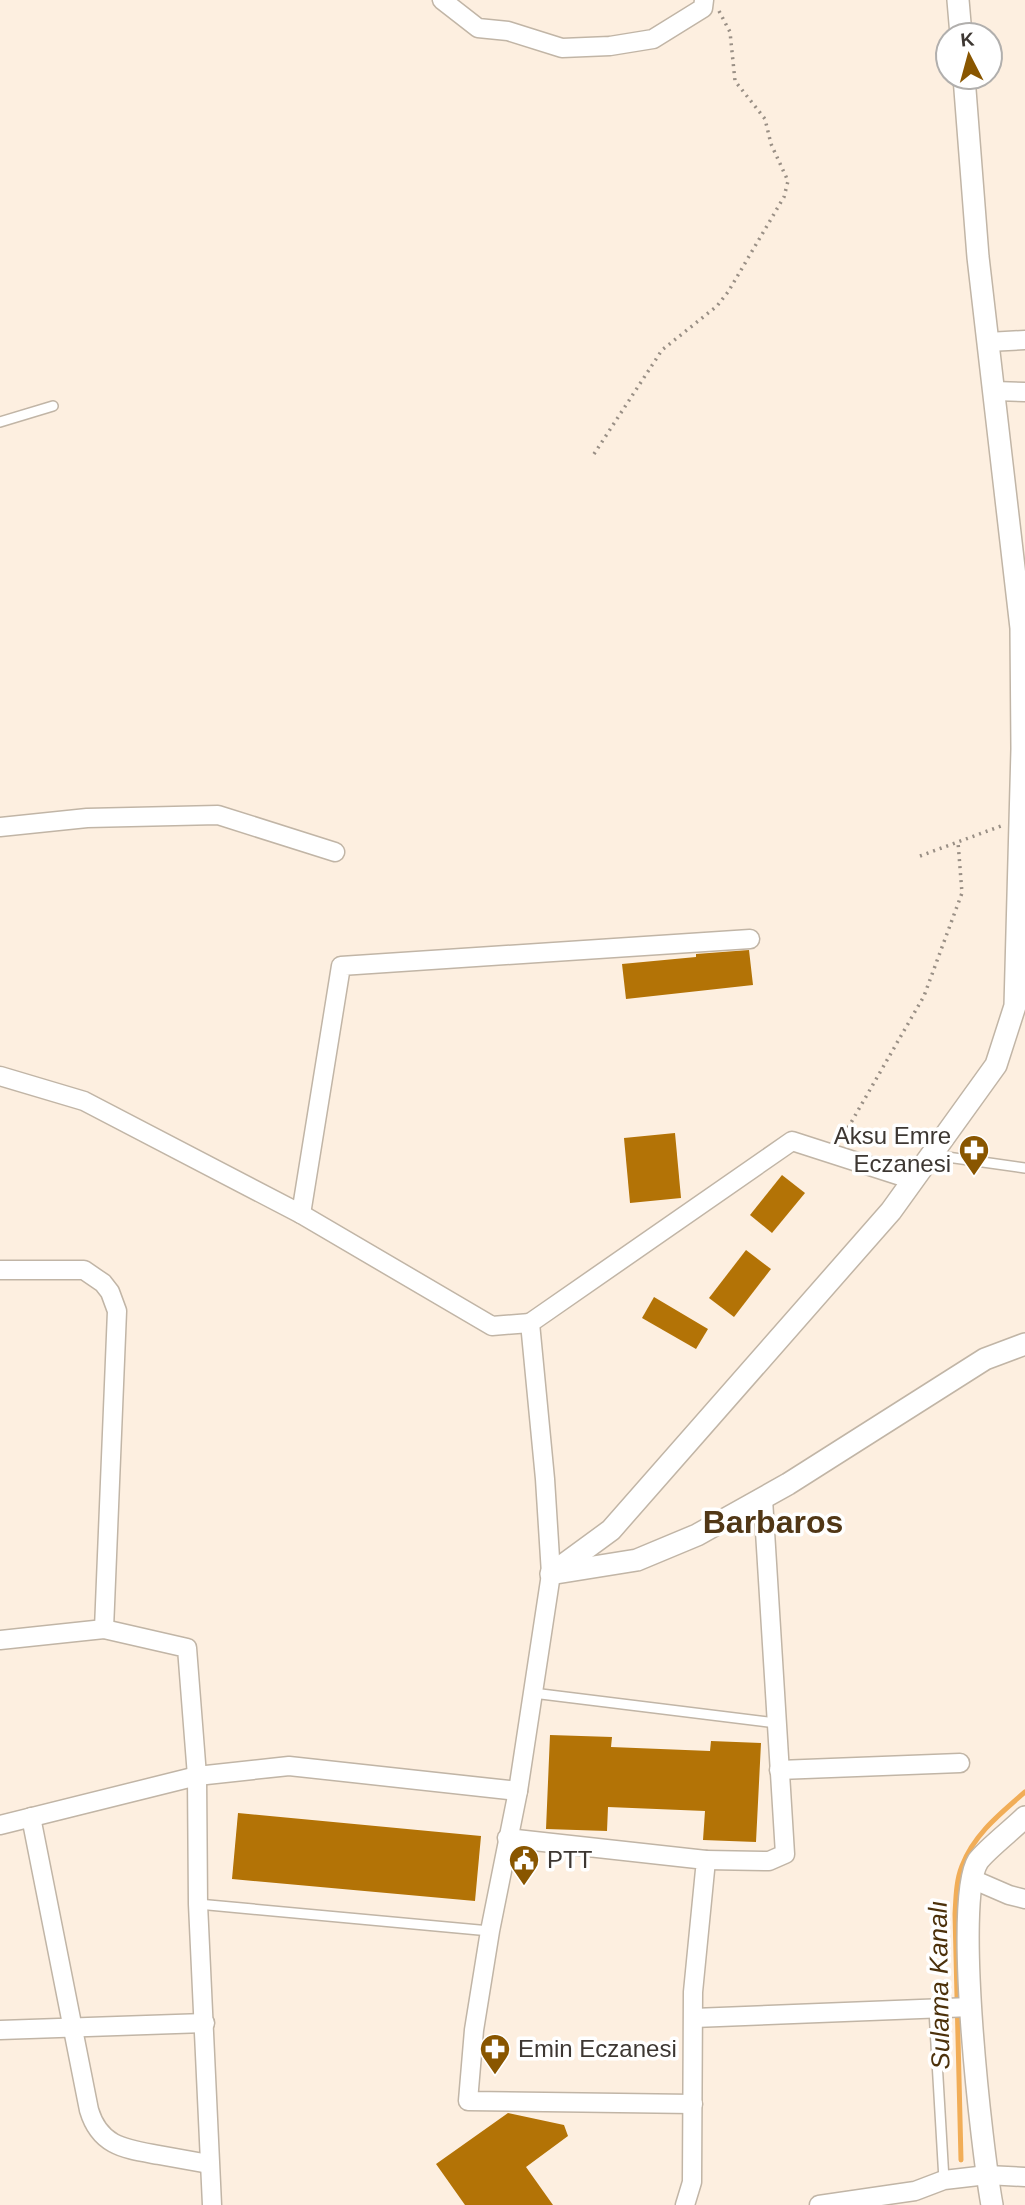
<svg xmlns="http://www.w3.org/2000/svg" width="1025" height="2205" font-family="Helvetica,sans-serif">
	<rect width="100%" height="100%" fill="#fdefe0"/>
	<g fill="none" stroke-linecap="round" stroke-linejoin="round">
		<path stroke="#f1ad57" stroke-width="5" d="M961,2160L955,1914C956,1898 956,1881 962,1866C974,1834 1001,1813 1025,1792"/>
	</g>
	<g fill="#b37306">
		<polygon points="749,950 753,985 626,999 622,964 696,957 696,954"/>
		<polygon points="675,1133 681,1198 630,1203 624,1138"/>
		<polygon points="782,1175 805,1193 772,1233 750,1215"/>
		<polygon points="746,1250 771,1269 734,1317 709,1298"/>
		<polygon points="654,1297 708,1329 696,1349 642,1318"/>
		<polygon points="550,1735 612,1737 611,1747 710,1751 711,1741 761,1743 756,1842 703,1840 705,1811 608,1807 607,1831 546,1829"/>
		<polygon points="238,1813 481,1836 475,1901 232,1879"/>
		<polygon points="508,2113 564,2125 568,2136 526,2167 553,2205 465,2205 436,2164"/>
	</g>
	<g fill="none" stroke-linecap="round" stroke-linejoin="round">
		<g stroke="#c1b5a6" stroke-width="12">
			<g id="service">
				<polyline points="0,422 53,406"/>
				<polyline points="933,1155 1025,1168"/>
				<polyline points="533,1693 776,1723"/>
				<polyline points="198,1904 490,1931"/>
				<polyline points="934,2010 944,2180"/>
			</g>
		</g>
		<g stroke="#c1b5a6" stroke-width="21">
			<g id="minor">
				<polyline points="442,0 478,28 508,31 562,48 610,46 653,39 703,8 704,0"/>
				<polyline points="988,342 1025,340"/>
				<polyline points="994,391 1025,392"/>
				<polyline points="0,827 87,818 218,815 335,852"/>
				<polyline points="0,1076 84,1101 301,1214 492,1326 530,1323"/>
				<polyline points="301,1214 341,966 750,939"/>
				<polyline points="0,1270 84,1270 103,1283 110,1292 117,1311 104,1629"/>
				<polyline points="0,1640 104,1629 187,1648 197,1776 198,1904 212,2205"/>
				<polyline points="779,1770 960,1763"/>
				<path d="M31,1817L89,2110C100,2147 126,2149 159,2155C176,2158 193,2161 209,2164"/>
				<polyline points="0,1825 197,1776 289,1766 518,1791"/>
				<polyline points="507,1838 706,1860 693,1992 692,2182 685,2205"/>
				<polyline points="706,1860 769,1861 785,1854 763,1499"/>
				<polyline points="972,1879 1009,1895 1025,1899"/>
				<polyline points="694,2018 971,2007"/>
				<polyline points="0,2030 205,2023"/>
				<polyline points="693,2104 468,2101 474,2030 490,1931 518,1791 551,1574 545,1479 530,1323 792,1141 913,1180"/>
				<polyline points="819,2205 915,2191 944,2180 987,2175 1025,2177"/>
			</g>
		</g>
		<g stroke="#c1b5a6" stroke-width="24">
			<g id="tertiary">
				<polyline points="958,0 961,35"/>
				<polyline points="556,1573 637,1560 697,1535 788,1484 985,1359 1025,1344"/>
				<polyline points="551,1574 611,1530 891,1211 996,1065 1015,1006 1022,749 1021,628 978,257 964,77"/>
				<path d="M992,2205C982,2150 953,1900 978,1861C986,1850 1014,1828 1025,1817"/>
			</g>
		</g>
		<g stroke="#998f85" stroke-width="3.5" stroke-dasharray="2 5" stroke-linecap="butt">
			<polyline points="594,454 662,350 717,306 728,292 784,197 788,181 771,144 765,119 735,81 730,32 719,11"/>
			<polyline points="920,856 1001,826"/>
			<polyline points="841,1140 924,996 962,893 958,842"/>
		</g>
		<use href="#service" stroke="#fff" stroke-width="9"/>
		<use href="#minor" stroke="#fff" stroke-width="18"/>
		<use href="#tertiary" stroke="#fff" stroke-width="21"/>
	</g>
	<defs>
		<g id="pharmacy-pin" transform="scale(1.575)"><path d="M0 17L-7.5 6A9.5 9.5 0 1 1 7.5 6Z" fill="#895600" stroke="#fff"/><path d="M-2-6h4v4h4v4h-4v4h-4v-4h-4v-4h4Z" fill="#fff"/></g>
		<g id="civic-pin" transform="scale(1.575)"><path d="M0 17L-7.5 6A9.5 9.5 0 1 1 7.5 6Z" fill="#895600" stroke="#fff"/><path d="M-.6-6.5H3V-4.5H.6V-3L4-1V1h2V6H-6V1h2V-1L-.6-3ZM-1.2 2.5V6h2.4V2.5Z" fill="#fff"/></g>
	</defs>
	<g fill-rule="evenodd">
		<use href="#pharmacy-pin" x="974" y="1150"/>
		<use href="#civic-pin" x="524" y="1860"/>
		<use href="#pharmacy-pin" x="495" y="2049"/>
	</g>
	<g text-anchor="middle" stroke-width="7" stroke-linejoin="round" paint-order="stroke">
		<g font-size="24" fill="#3d3732" stroke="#fff" text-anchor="start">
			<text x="951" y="1144" text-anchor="end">Aksu Emre<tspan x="951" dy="28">Eczanesi</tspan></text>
			<text x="547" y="1868">PTT</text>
			<text x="518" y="2057">Emin Eczanesi</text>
		</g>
		<g font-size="26" font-style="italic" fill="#4c310b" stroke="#fff">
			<text transform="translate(939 1985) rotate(-91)" y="9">Sulama Kanalı</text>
		</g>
		<g font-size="32" font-weight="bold" fill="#513716" stroke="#fff">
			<text x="773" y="1533">Barbaros</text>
		</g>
	</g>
	<g transform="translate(969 56) rotate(354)"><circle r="33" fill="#ffffff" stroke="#b1afad" stroke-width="2"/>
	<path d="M0-5L12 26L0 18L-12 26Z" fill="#895600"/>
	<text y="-10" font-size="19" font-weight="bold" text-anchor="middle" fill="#3d3732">K</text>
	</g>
</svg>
